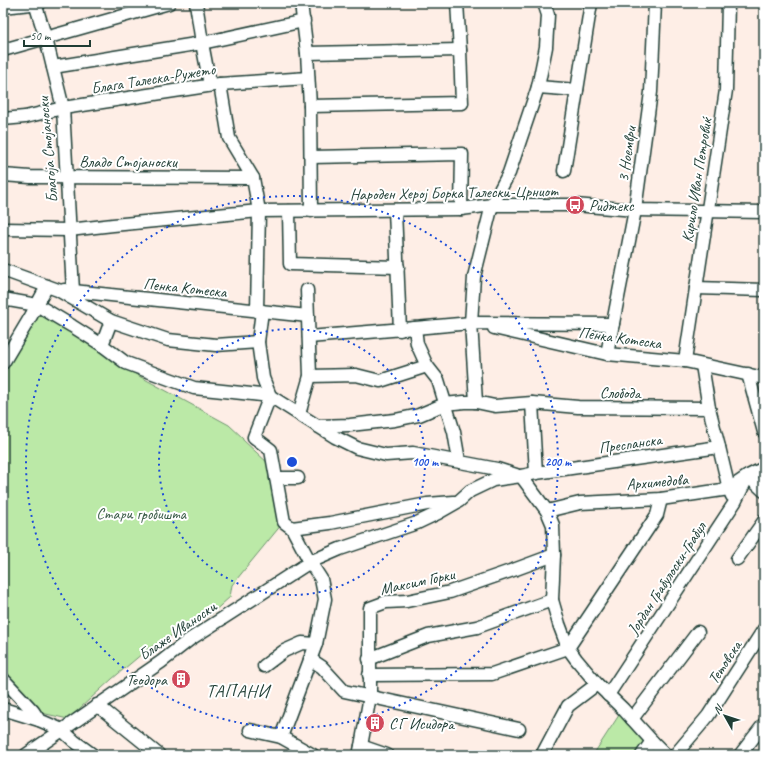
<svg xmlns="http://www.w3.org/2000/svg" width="767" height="758" font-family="Caveat,sans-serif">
	<rect width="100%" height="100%" fill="#feeee6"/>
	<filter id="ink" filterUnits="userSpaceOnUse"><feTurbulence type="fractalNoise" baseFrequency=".025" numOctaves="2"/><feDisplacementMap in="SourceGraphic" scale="8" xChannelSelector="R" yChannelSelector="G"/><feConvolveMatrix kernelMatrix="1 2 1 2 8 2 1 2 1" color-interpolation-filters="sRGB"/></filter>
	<g filter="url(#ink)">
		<g fill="#bbe9a7" stroke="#6d936e">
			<polygon points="38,308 119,361 117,364 229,425 242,437 243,440 269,464 282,524 232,585 230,597 211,614 149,648 112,679 68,719 33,711 3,679 3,369"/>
			<polygon points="623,709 652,741 642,755 593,755"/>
		</g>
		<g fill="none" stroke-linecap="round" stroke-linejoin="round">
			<g stroke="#1f3d34" stroke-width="15">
				<g id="minor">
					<polyline points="35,3 46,39 63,108 73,291 70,297"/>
					<polyline points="196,3 202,43 210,85"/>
					<polyline points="301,3 307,53 310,106 311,211"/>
					<polyline points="3,7 40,3"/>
					<polyline points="3,50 169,3"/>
					<polyline points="307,53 460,50"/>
					<polyline points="53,67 202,43 304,21"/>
					<polyline points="220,84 229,138 253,178 259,211 257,311"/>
					<polyline points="538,87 577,90"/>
					<polyline points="310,106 462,103 460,50 457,3"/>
					<polyline points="3,119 25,117 63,108 220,84 308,78"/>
					<polyline points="311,157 462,154 461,209"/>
					<polyline points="564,171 591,3"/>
					<polyline points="3,175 30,177 253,178"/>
					<polyline points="395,210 400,330"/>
					<polyline points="289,211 290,264 398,267"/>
					<polyline points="3,229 69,230 113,225 259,211 461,209 492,205 575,205 635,210 764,212"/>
					<polyline points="3,270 58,290 111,321 168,340 216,345 258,342"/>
					<polyline points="696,288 764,290"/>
					<polyline points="64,290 308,316"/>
					<polyline points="3,299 37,305 72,326 102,345 126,363 194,388 270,396 335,437 357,448 386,455 413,453 497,469 516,475"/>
					<polyline points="262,311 258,342 263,378 270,396"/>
					<polyline points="415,328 417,344 427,366 438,380 454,432 459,461"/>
					<polyline points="494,328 607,354 685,361 764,378"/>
					<polyline points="309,337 415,328 471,323 613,324"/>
					<polyline points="102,345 111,321"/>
					<polyline points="607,354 635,210 651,92 655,3"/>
					<polyline points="685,361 726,90 728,3"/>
					<polyline points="3,363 31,316 47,286"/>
					<polyline points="702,365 709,408 719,447 729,489 732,496"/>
					<polyline points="748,374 764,432"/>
					<polyline points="310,376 356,375 380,381 427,366"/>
					<polyline points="270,396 254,437 271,450 284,522 292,528 310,562 321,579 325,599 316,644 281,737"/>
					<polyline points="476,402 471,323 474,277 492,205 509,173 538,87 546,47 548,15 544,3"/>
					<polyline points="532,403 536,473"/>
					<polyline points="299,414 310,376 307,290"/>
					<polyline points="317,426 350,425 395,420 419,415 445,404 464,402 476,402 495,406 532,403 578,407 709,408"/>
					<polyline points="521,476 547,511 553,525 554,555 552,600 559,624 568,648 576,659 597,684 623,709 652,741 666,755"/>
					<polyline points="276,478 298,478"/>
					<polyline points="547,511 580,503 661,499 729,489 748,476 764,468"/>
					<polyline points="292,528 330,523 427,504 454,502"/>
					<polyline points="737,559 764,521"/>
					<polyline points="310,659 322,667 344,691 519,729"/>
					<polyline points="369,659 428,636 477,627 552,600"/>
					<polyline points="264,666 284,651 302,643 316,644"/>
					<polyline points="369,675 492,674 568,648 657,515 661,499"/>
					<polyline points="3,679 33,711 39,720"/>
					<polyline points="608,695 735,502 748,476 764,491"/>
					<polyline points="97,705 159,755"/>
					<polyline points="3,709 39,720 62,730 74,741 93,755"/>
					<polyline points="632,719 698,632"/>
					<polyline points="250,730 281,737 313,755"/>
					<polyline points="361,746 387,755"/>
					<polyline points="26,755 161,662 189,640 310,562 340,549 417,523 438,513 459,501 470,491 493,480 521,476 536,473 719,447"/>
					<polyline points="359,755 361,746 370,696 370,608 386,602 407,601 450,592 516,569 554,555"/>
					<polyline points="542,755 568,706 597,684"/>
					<polyline points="642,755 652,741"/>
					<polyline points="675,755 708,716 764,629"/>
					<polyline points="740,755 764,724"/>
				</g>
			</g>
			<use href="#minor" stroke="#fff" stroke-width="12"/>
		</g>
	</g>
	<g fill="none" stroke="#1d4ed8" stroke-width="2" stroke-dasharray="2 4">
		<circle cx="292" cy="462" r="133"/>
		<circle cx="292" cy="462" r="266"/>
	</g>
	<defs>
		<g id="bus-disc" transform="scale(1)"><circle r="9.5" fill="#d1495b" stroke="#fff"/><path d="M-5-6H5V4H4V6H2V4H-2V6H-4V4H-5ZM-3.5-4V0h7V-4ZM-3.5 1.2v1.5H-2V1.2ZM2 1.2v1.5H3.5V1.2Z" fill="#fff"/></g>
		<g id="building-disc" transform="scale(1)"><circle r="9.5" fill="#d1495b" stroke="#fff"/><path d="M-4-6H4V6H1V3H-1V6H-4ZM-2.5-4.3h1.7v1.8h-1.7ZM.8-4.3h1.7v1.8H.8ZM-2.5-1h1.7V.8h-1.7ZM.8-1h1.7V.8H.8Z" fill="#fff"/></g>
	</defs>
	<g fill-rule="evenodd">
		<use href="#bus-disc" x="575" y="205"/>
		<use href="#building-disc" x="181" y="679"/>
		<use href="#building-disc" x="375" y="723"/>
	</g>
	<g text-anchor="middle" stroke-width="4" stroke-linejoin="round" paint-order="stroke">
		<g font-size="16" fill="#1f3d34" stroke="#fff">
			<text transform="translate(153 78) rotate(-9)" y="6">Блага Талеска-Ружето</text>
			<text transform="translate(47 150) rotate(-95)" y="6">Благоја Стојаноски</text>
			<text transform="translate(626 154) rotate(-82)" y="6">3 Ноември</text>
			<text x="128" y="167">Владо Стојаноски</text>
			<text transform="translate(696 180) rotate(-81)" y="6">Кирило Иван Петровиќ</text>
			<text transform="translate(454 192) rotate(-1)" y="6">Народен Херој Борка Талески-Црниот</text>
			<text transform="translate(185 287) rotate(6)" y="6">Пенка Котеска</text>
			<text transform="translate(620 337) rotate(8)" y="6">Пенка Котеска</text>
			<text x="620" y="398">Слобода</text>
			<text transform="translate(630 443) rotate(-8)" y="6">Преспанска</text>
			<text transform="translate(657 481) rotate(-5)" y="6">Архимедова</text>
			<text transform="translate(666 578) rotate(-57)" y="6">Јордан Грабулоски-Грабул</text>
			<text transform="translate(417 581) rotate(-12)" y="6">Максим Горки</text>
			<text transform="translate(177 630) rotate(-35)" y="6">Блаже Иваноски</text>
			<text transform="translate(724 662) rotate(-57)" y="6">Тетовска</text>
		</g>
		<g font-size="16" fill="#1f3d34" stroke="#fff" text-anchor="start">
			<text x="589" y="211">Ридтекс</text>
			<text x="167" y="685" text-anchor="end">Теодора</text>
			<text x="389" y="729">СГ Исидора</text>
		</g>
		<g font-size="16" fill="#3e5f4b" stroke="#fff">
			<text x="141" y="519">Стари гробишта</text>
		</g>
		<g font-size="18" letter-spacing="1" fill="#1f3d34" stroke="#fff">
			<text x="238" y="697">ТАПАНИ</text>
		</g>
	</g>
	<circle cx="292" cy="462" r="6" fill="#1d4ed8" stroke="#fff" stroke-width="2"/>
	<g font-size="12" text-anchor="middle" font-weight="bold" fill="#1d4ed8" stroke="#fff" stroke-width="4" stroke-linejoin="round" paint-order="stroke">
		<text x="425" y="466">100 m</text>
		<text x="558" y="466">200 m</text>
	</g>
	<rect width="767" height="758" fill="none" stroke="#fff" stroke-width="16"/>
	<rect x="8" y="8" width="751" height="742" fill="none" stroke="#1f3d34" stroke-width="1.5" filter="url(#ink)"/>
	<g transform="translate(725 716) rotate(309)" stroke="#ffffff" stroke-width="3" paint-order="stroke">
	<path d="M0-3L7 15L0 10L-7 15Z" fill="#1f3d34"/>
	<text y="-6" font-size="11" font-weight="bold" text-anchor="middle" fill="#1f3d34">N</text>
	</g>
	<path d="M24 40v6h66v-6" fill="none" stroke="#1f3d34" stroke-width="2"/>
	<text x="30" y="40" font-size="12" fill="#1f3d34" stroke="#ffffff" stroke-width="3" paint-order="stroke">50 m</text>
</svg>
